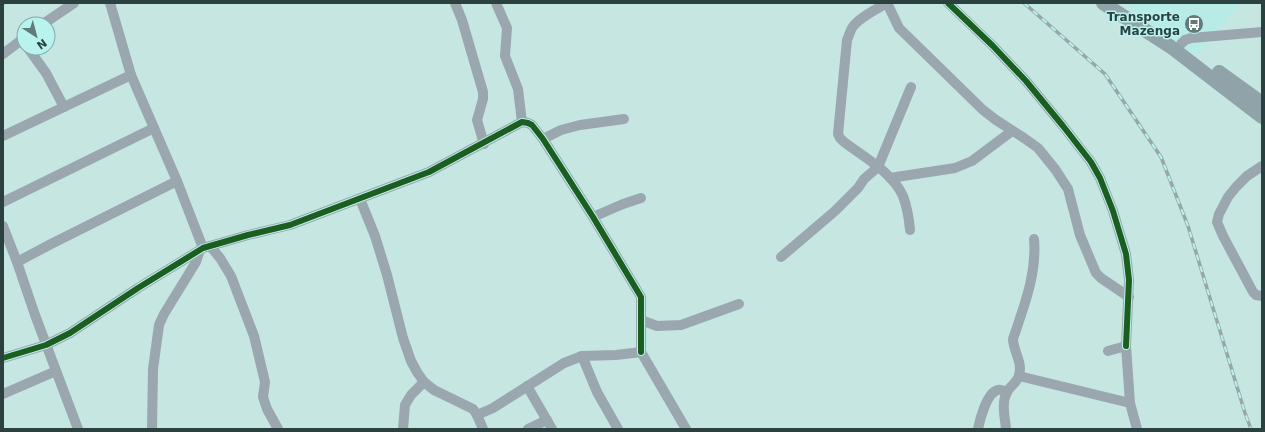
<svg xmlns="http://www.w3.org/2000/svg" width="1265" height="432" font-family="'DejaVu Sans',sans-serif">
	<rect width="100%" height="100%" fill="#c6e6e2"/>
	<polygon fill="#b7ebe5" points="1122,3 1241,3 1198,54 1195,51 1190,55"/>
	<g fill="none" stroke-linecap="round" stroke-linejoin="round">
		<g stroke="#9ba7ae" stroke-width="10">
			<polyline points="110,3 131,75 177,181 203,248"/>
			<polyline points="455,3 462,20 483,92 483,99 477,120 484,144"/>
			<polyline points="496,3 507,28 505,56 518,89 522,122"/>
			<polyline points="887,3 899,28 983,110 996,120 1024,138 1038,148 1055,169 1068,189 1080,235 1096,273 1101,278 1129,297"/>
			<path d="M887,3C877,9 858,18 852,28C850,31 849,36 847,40L838,134L840,138L844,142C864,157 892,172 903,196C907,207 909,218 910,230"/>
			<polyline points="948,3 993,46 1026,81 1063,126 1091,162 1100,178 1113,211 1126,254 1129,280 1126,346"/>
			<polyline points="43,24 74,3"/>
			<polyline points="1181,44 1185,40 1191,38 1262,32"/>
			<polyline points="28,48 46,73 64,107"/>
			<polyline points="3,54 24,38"/>
			<polyline points="3,136 131,75"/>
			<polyline points="543,139 561,130 580,125 624,119"/>
			<polyline points="1262,166 1247,176 1236,187 1228,197 1219,214 1217,222 1223,236 1253,292 1256,295 1262,296"/>
			<polyline points="890,178 955,168 972,161 1012,131"/>
			<polyline points="360,199 375,236 387,275 403,338 411,361 417,372 424,382 434,390 473,409 477,415 493,408 564,363 582,356 616,355 641,352 686,429"/>
			<polyline points="3,202 154,128"/>
			<polyline points="593,217 623,204 641,198"/>
			<polyline points="3,226 17,262 35,315 78,429"/>
			<polyline points="210,246 220,258 231,276 254,336 265,382 263,397 267,409 278,429"/>
			<polyline points="781,257 835,211 858,188 864,179 878,167 911,87"/>
			<polyline points="17,262 51,244 177,181"/>
			<polyline points="641,320 657,326 681,325 739,304"/>
			<polyline points="1108,351 1126,346 1130,403 1137,429"/>
			<polyline points="582,356 597,392 618,429"/>
			<polyline points="3,358 46,345 70,333 138,288 203,248 248,235 290,225 429,172 522,122 528,123 532,125 543,139 593,217 641,297 641,352"/>
			<polyline points="1019,376 1130,403"/>
			<polyline points="527,386 552,429"/>
			<polyline points="3,394 56,371"/>
			<polyline points="477,415 483,429"/>
			<polyline points="152,429 153,369 159,325 164,314 196,262 200,250"/>
			<polyline points="403,429 405,405 411,395 424,382"/>
			<polyline points="528,429 547,420"/>
			<path d="M978,429C980,419 987,392 998,390C1001,389 1004,391 1007,392"/>
			<path d="M1006,429C1005,417 1001,403 1007,392C1010,386 1018,382 1019,375C1023,362 1013,351 1013,339C1024,306 1037,274 1034,239"/>
		</g>
		<g stroke="#8fa3a8" stroke-width="14">
			<polyline points="1103,3 1171,47 1262,117"/>
			<polyline points="1219,72 1262,103"/>
		</g>
		<g stroke="#96a7aa" stroke-width="3.5">
			<g id="rail">
				<polyline points="3,3 4,3"/>
				<polyline points="1024,3 1105,74 1161,157 1188,226 1245,413 1251,429"/>
			</g>
		</g>
		<use href="#rail" stroke="#b9f3ed" stroke-width="2" stroke-dasharray="6" stroke-linecap="butt"/>
		<g stroke="#b9f3ed" stroke-width="8">
			<g id="cycleway">
				<polyline points="948,3 993,46 1026,81 1063,126 1091,162 1100,178 1113,211 1126,254 1129,280 1126,346"/>
				<polyline points="3,358 46,345 70,333 138,288 203,248 248,235 290,225 429,172 522,122 528,123 532,125 543,139 593,217 641,297 641,352"/>
			</g>
		</g>
		<use href="#cycleway" stroke="#1b5e20" stroke-width="6"/>
	</g>
	<defs>
		<g id="bus-disc" transform="scale(1)"><circle r="9.5" fill="#617b78" stroke="#b9f3ed"/><path d="M-5-6H5V4H4V6H2V4H-2V6H-4V4H-5ZM-3.5-4V0h7V-4ZM-3.5 1.2v1.5H-2V1.2ZM2 1.2v1.5H3.5V1.2Z" fill="#fff"/></g>
	</defs>
	<g fill-rule="evenodd">
		<use href="#bus-disc" x="1194" y="24"/>
	</g>
	<g text-anchor="middle" stroke-width="3" stroke-linejoin="round" paint-order="stroke">
		<g font-size="12" font-weight="bold" fill="#2a413f" stroke="#b9f3ed" text-anchor="end">
			<text x="1180" y="21">Transporte<tspan x="1180" dy="14">Mazenga</tspan></text>
		</g>
	</g>
	<rect width="1265" height="432" fill="none" stroke="#2a413f" stroke-width="8"/>
	<g transform="translate(36 36) rotate(144)"><circle r="19" fill="#b9f3ed" stroke="#80aca7"/>
	<path d="M0-3L7 15L0 10L-7 15Z" fill="#617b78"/>
	<text y="-6" font-size="11" font-weight="bold" text-anchor="middle" fill="#2a413f">N</text>
	</g>
</svg>
